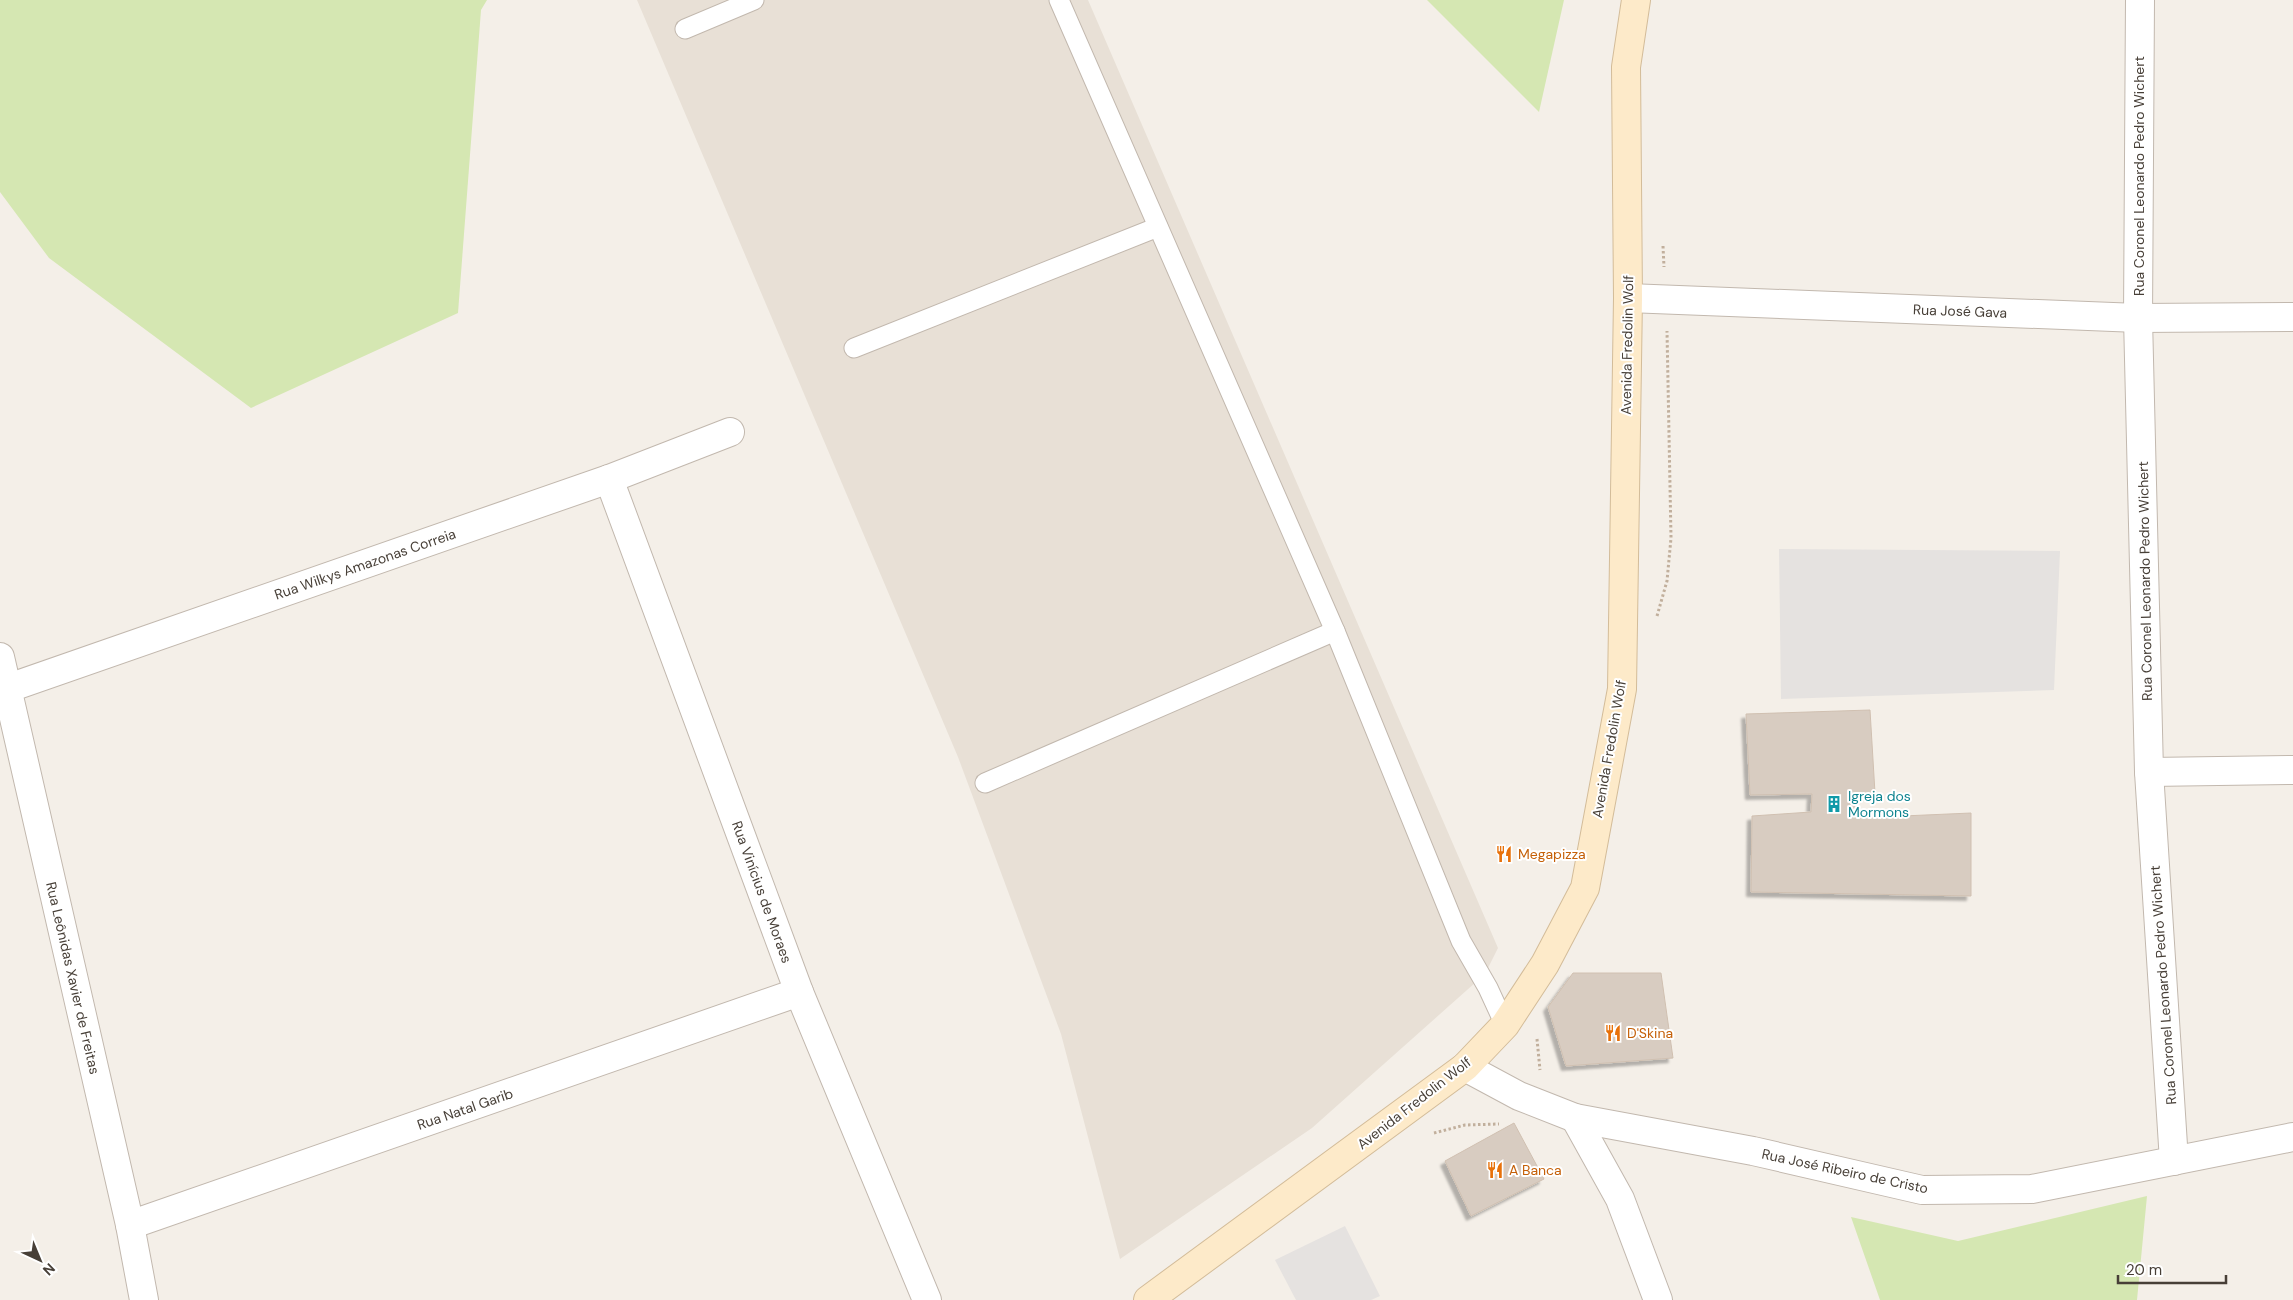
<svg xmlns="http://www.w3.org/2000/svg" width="2293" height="1300" font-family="'DM Sans',sans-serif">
	<defs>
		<filter id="shadow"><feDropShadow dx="-4.5" dy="4.5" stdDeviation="1" flood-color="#0004"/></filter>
	</defs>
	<rect width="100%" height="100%" fill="#f4efe8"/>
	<polygon fill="#e8e0d6" points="637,0 1088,0 1498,948 1485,974 1312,1128 1120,1259 1061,1034 958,757"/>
	<g fill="#d5e7b2">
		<polygon points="0,0 487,0 481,10 458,313 251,408 49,258 0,192"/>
		<polygon points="1427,0 1564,0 1539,112"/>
		<polygon points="2147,1196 2137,1300 1880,1300 1851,1217 1958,1241"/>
	</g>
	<g fill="#e5e2e0">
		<polygon points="1779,549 2060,551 2054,690 1781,699"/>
		<polygon points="1345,1226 1380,1296 1371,1300 1296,1300 1275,1260"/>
	</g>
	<g fill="#d8ccc1" stroke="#d0c0b1" filter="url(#shadow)">
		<polygon points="1870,710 1875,793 1856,796 1857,818 1971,813 1971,896 1751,892 1752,816 1811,812 1812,794 1750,795 1746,714"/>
		<polygon points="1573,973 1661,973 1673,1058 1566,1066 1548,1007"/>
		<polygon points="1514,1123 1544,1179 1471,1216 1445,1161"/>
	</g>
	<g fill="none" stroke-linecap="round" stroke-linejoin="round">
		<g stroke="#c2b8ae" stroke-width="21">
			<g id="service">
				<polyline points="1059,0 1335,631 1461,941 1488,988 1505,1025"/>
				<polyline points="685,29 754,0"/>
				<polyline points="854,348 1158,227"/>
				<polyline points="985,783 1335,631"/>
			</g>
		</g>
		<g stroke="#c2b8ae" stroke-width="30">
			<g id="minor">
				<polyline points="2140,0 2138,318 2149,772 2174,1161"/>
				<polyline points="1628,298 2138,318 2293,317"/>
				<polyline points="609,479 799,992 927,1300"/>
				<polyline points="0,657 130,1225 144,1300"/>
				<polyline points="0,691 609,479 730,432"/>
				<polyline points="2149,772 2293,770"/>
				<polyline points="1465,1067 1519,1096 1575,1118 1753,1151 1922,1190 2032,1189 2293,1137"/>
				<polyline points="1575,1118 1620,1199 1658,1300"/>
				<polyline points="130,1225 799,992"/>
			</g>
		</g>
		<g stroke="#d3bc99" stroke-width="30">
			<polyline id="secondary" points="1148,1300 1465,1067 1505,1025 1545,964 1585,888 1622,689 1628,298 1626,67 1636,0"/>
		</g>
		<g stroke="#c1af9c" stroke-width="3" stroke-dasharray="2.5 2.5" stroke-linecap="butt">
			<polyline points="1663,246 1664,267"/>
			<polyline points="1657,616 1667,581 1671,538 1667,331"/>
			<polyline points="1537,1039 1540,1070"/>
			<polyline points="1434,1133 1465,1125 1499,1124"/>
		</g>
		<use href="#service" stroke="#fff" stroke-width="19"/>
		<use href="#minor" stroke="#fff" stroke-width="28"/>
		<use href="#secondary" stroke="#fdeac9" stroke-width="28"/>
	</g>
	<defs>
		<g id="building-bare" transform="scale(1.35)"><path d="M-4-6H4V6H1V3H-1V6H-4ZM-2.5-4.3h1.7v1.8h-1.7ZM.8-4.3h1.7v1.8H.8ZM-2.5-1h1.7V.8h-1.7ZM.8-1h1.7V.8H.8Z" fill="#0f9aa8" stroke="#fff" stroke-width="2.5" paint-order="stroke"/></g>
		<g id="restaurant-bare" transform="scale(1.35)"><path d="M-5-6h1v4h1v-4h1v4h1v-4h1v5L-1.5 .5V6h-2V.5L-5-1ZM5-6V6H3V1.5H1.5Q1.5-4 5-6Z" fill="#e8710a" stroke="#fff" stroke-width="2.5" paint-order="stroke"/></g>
	</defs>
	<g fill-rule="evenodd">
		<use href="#building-bare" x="1834" y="804"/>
		<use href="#restaurant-bare" x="1504" y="854"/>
		<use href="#restaurant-bare" x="1613" y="1033"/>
		<use href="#restaurant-bare" x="1495" y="1170"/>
	</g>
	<g text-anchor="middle" stroke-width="4" stroke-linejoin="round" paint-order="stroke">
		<g font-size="14" fill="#473f37" stroke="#fff">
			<text transform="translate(2139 176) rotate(-90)" y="5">Rua Coronel Leonardo Pedro Wichert</text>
			<text transform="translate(1960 311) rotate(2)" y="5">Rua José Gava</text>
			<text transform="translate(1627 345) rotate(-89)" y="5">Avenida Fredolin Wolf</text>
			<text transform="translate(365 564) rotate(-19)" y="5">Rua Wilkys Amazonas Correia</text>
			<text transform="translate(2145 581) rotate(-91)" y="5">Rua Coronel Leonardo Pedro Wichert</text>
			<text transform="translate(1609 749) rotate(-80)" y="5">Avenida Fredolin Wolf</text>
			<text transform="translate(762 892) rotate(70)" y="5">Rua Vinícius de Moraes</text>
			<text transform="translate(73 978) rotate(77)" y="5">Rua Leônidas Xavier de Freitas</text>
			<text transform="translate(2163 985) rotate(-94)" y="5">Rua Coronel Leonardo Pedro Wichert</text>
			<text transform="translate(1414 1103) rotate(-38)" y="5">Avenida Fredolin Wolf</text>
			<text transform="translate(465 1109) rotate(-19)" y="5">Rua Natal Garib</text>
			<text transform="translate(1845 1171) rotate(12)" y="5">Rua José Ribeiro de Cristo</text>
		</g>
		<g font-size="14" fill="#0d838f" stroke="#fff" text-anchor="start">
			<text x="1848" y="801">Igreja dos<tspan x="1848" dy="16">Mormons</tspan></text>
		</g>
		<g font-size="14" fill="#c56008" stroke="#fff" text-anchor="start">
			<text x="1518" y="859">Megapizza</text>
			<text x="1627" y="1038">D'Skina</text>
			<text x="1509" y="1175">A Banca</text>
		</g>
	</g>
	<g transform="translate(40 1260) rotate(136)" stroke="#ffffff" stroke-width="4" paint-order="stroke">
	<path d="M0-4L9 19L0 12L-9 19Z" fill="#473f37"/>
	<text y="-8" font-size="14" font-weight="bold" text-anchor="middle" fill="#473f37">N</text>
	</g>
	<path d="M2118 1275v8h108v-8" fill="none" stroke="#473f37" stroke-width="2.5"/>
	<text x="2126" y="1275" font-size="15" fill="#473f37" stroke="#ffffff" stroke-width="4" paint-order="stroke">20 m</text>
</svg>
